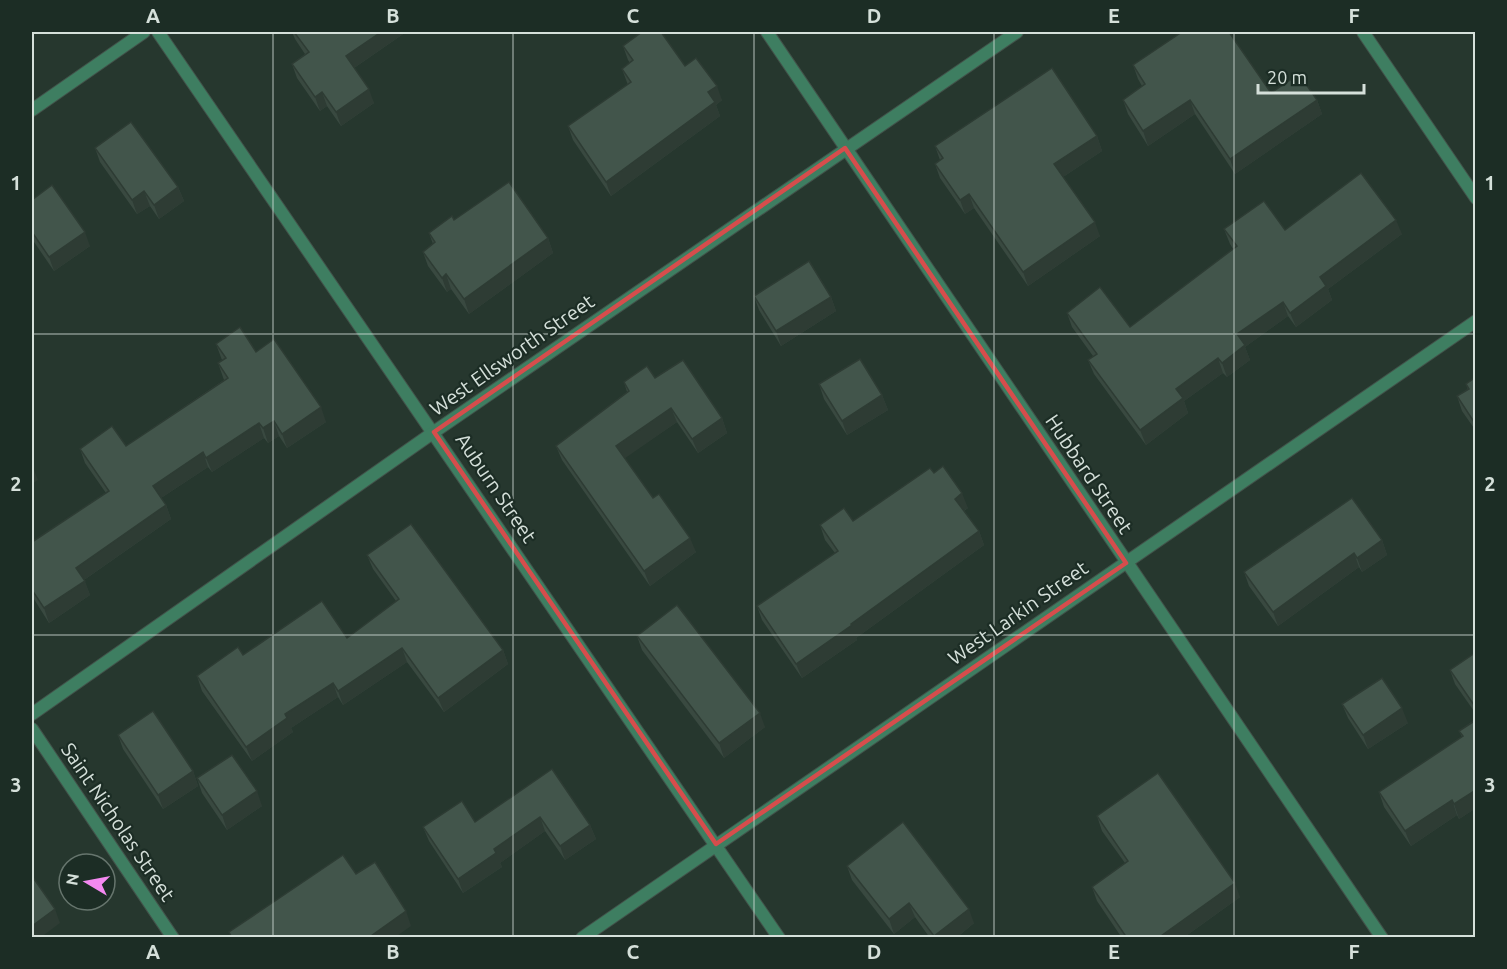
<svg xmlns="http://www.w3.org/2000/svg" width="1507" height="969" font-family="Ubuntu,sans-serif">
	<rect width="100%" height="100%" fill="#26372e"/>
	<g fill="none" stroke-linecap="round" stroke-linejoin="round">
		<g stroke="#42524a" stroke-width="14">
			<g id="minor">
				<polyline points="158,32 779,938"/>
				<polyline points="767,32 1382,938"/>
				<polyline points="1363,32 1476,198"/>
				<polyline points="32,110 144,32"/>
				<polyline points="32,714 434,432 1017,32"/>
				<polyline points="32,729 173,938"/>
				<polyline points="582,938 1476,321"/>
			</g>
		</g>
		<use href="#minor" stroke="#3e7e61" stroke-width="12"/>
	</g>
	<g fill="#394940">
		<polygon points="292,32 406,32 354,68 374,103 341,126 327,106 320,111 297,78 292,64 305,54 295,39"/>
		<polygon points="623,46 685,66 722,100 716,105 720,116 611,196 573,140 568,126 628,85 622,69 630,63 628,60"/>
		<polygon points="1133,65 1271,93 1317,100 1322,114 1235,174 1195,114 1148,146 1128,114 1123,100 1142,86 1138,79"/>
		<polygon points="1097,136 1102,151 1063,177 1100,236 1028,286 974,208 965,214 940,178 935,164 940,160 935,146"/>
		<polygon points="95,148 178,187 184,201 159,219 150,206 137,214 100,162"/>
		<polygon points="32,200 90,246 54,271 32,239"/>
		<polygon points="454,220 548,238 553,253 469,314 451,289 447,292 428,266 423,252 433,244 429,233"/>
		<polygon points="1224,229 1285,230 1402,234 1328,289 1332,300 1296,327 1288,316 1245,347 1250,360 1227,377 1223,373 1184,401 1188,413 1146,445 1094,374 1088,360 1093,356 1072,327 1067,313 1130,327 1233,249 1230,244"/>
		<polygon points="754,296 831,297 836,311 781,346 759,310"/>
		<polygon points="216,344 256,352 326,422 287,448 279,436 268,443 264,438 212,472 208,467 161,498 166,505 171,519 84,580 90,595 49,623 32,596 32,542 106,493 85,463 80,449 126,446 224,380 218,363 222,360"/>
		<polygon points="1476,377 1476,431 1462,411 1457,396 1468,390 1466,384"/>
		<polygon points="655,378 722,418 727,433 698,453 677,422 624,458 653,498 696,552 650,586 562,460 556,446 627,392 624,382"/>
		<polygon points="819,384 882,395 888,410 847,435 824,399"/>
		<polygon points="934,473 968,508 964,511 979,531 984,545 856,638 857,640 802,678 762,620 757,606 835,553 825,540 820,525 853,521"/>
		<polygon points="1382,540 1387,555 1362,572 1359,567 1278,626 1249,586 1244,572"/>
		<polygon points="367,555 503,650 508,664 444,712 407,662 343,705 338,697 291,728 293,732 252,761 202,691 197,676 243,655 347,638 396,601 373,569"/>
		<polygon points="637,636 765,727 724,758 642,650"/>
		<polygon points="1476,654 1476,714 1455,684 1450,670"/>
		<polygon points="1342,704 1408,723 1368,749 1348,718"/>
		<polygon points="1476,719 1476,808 1459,819 1457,815 1411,846 1384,807 1379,792 1462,737 1459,731"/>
		<polygon points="118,735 193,771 198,786 163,809 123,749"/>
		<polygon points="552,769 590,825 596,839 565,860 545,831 500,863 502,867 463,893 429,841 423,827 475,822"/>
		<polygon points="197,778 262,806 227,830 202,793"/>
		<polygon points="1097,816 1240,897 1183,938 1122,938 1097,901 1092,887 1125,863 1102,831"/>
		<polygon points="847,866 974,923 956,938 930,938 915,917 894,934 852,880"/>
	</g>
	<g fill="#2e3c34">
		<polygon points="381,32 406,32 351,70 346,56"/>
		<polygon points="717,86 722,100 716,105 720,116 611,196 606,182 708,92"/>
		<polygon points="369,89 374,103 341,126 336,112"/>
		<polygon points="322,92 327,106 320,111 315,97"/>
		<polygon points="1190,100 1195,114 1148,146 1143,131"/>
		<polygon points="1317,100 1322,114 1235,174 1230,159"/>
		<polygon points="1097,136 1102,151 1060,179 1054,164"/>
		<polygon points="178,187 184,201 159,219 154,205"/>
		<polygon points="144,191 150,206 137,214 132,200"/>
		<polygon points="969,194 974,208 965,214 960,200"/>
		<polygon points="1396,220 1402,234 1328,289 1332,300 1296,327 1290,313 1320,277"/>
		<polygon points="1095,222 1100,236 1028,286 1023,272"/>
		<polygon points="85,232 90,246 54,271 49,257"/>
		<polygon points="548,238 553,253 469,314 464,299"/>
		<polygon points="446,274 451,289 447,292 442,278"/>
		<polygon points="831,297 836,311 781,346 776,331"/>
		<polygon points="1283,302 1288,316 1245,347 1250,360 1227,377 1222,363 1237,334"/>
		<polygon points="1218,358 1223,373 1184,401 1188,413 1146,445 1140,430 1176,389"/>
		<polygon points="882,395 888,410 847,435 842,421"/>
		<polygon points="321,407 326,422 287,448 282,434"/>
		<polygon points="671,408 677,422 621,461 616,446"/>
		<polygon points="722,418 727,433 698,453 692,439"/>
		<polygon points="274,421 279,436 268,443 263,428"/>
		<polygon points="259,423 264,438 212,472 206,458"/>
		<polygon points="203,452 208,467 158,500 153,486"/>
		<polygon points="32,465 38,480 32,484"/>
		<polygon points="962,493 968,508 960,513 955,499"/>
		<polygon points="166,505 171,519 81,582 76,568"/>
		<polygon points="979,531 984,545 856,638 857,640 802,678 796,664"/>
		<polygon points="690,538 696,552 650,586 644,571"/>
		<polygon points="1382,540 1387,555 1362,572 1357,558"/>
		<polygon points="1354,553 1359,567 1278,626 1273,612"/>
		<polygon points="85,581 90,595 49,623 44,608"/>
		<polygon points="402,648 407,662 343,705 338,691"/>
		<polygon points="503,650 508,664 444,712 438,698"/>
		<polygon points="333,683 338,697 291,728 293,732 252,761 246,747 285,714"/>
		<polygon points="1402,708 1408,723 1368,749 1363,735"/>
		<polygon points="760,713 765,727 724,758 719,743"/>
		<polygon points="193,771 198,786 163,809 158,795"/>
		<polygon points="1476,790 1476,808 1459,819 1454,804"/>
		<polygon points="257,791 262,806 227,830 222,815"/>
		<polygon points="1452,800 1457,815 1411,846 1405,831"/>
		<polygon points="540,817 545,831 500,863 502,867 463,893 458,879 494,849"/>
		<polygon points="590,825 596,839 565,860 560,846"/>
		<polygon points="1235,883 1240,897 1183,938 1158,938"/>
		<polygon points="909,903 915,917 894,934 889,919"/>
		<polygon points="55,909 60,923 40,938 32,938 32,926"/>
		<polygon points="969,909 974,923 956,938 935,938 934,936"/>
		<polygon points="406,911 411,926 394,938 368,938"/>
	</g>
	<g fill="#42554b" stroke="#2e3c34" stroke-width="1.5">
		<polygon points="294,32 381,32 346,56 369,89 336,112 322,92 315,97 292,64 309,52"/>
		<polygon points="642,32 661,32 685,66 696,58 717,86 708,92 715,102 606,182 568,126 631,82 622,69 633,60 623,46"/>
		<polygon points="1182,32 1229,32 1271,93 1299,74 1317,100 1230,159 1190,100 1143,131 1123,100 1145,84 1133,65"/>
		<polygon points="1052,68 1097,136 1054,164 1095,222 1023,272 969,194 960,200 935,164 943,158 935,146"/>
		<polygon points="131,122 178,187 154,205 144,191 132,200 95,148"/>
		<polygon points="1361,173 1396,220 1320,277 1326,286 1290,313 1283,302 1237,334 1245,345 1222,363 1218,358 1176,389 1183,398 1140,430 1088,360 1097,354 1067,313 1100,287 1130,327 1237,246 1224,229 1264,201 1285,230"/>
		<polygon points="509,182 548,238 464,299 446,274 442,278 423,252 435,242 429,233 452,216 454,220"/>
		<polygon points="52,185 85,232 49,257 32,232 32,200"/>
		<polygon points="809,261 831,297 776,331 754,296"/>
		<polygon points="240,327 256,352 274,339 321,407 282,434 274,421 263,428 259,423 206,458 203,452 153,486 166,505 76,568 85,581 44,608 32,590 32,542 109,491 80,449 112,426 126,446 228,378 218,363 226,358 216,344"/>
		<polygon points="860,359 882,395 842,421 819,384"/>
		<polygon points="683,360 722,418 692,439 671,408 616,446 653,498 659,494 690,538 644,571 556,446 629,391 624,382 647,366 655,378"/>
		<polygon points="1476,377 1476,425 1457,396 1469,389 1466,384"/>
		<polygon points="943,466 962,493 955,499 979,531 851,624 852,625 796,664 757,606 838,551 820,525 844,508 853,521 930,468 934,473"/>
		<polygon points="1352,498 1382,540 1357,558 1354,553 1273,612 1244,572"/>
		<polygon points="411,524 503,650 438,698 402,648 338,691 333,683 285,714 287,718 246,747 197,676 238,647 243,655 322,601 347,638 399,599 367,555"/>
		<polygon points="677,605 760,713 719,743 637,636"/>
		<polygon points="1475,653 1476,654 1476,708 1450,670"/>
		<polygon points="1382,678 1402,708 1363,735 1342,704"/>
		<polygon points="153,711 193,771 158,795 118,735"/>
		<polygon points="1476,720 1476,790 1454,804 1452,800 1405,831 1379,792 1463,736 1459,731"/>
		<polygon points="232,755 257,791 222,815 197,778"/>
		<polygon points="552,769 590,825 560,846 540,817 494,849 496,853 458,879 423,827 462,801 475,822"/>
		<polygon points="1158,773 1235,883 1158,938 1127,938 1092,887 1128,861 1097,816"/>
		<polygon points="903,822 969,909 934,936 909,903 889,919 847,866"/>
		<polygon points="343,855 356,874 375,862 406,911 368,938 232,938 229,932"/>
		<polygon points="32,876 55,909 32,926"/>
	</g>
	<path fill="none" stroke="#d64d4c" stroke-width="4.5" stroke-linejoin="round" d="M845,148L1126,563L716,844L434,432Z"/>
	<path fill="none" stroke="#d5e0da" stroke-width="1.5" stroke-opacity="0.55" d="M273,32V938M513,32V938M754,32V938M994,32V938M1234,32V938M32,334H1476M32,635H1476"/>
	<g text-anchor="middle" stroke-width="4.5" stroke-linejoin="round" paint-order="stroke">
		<g font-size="20" fill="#d5e0da" stroke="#1c2d25">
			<text transform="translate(512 355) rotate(-35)" y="7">West Ellsworth Street</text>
			<text transform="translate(1089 474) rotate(56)" y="7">Hubbard Street</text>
			<text transform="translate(496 488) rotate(56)" y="7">Auburn Street</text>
			<text transform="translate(1018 613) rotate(-35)" y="7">West Larkin Street</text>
			<text transform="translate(118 822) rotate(56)" y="7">Saint Nicholas Street</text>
		</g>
	</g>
	<rect width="1507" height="969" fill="none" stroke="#1c2d25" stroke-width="66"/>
	<g transform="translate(87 882) rotate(280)"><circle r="28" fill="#1c2d25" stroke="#66756d" stroke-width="1.5"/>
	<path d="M0-4.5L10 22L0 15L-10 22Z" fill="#f489f1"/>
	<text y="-9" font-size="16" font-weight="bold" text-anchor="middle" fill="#d5e0da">N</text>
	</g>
	<path d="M1258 84v9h106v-9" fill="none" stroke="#d5e0da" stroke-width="3"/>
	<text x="1267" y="84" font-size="18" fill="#d5e0da" stroke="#1c2d25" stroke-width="4.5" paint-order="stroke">20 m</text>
	<rect x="33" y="33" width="1441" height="903" fill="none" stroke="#d5e0da" stroke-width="2"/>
	<g font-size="20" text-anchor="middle" font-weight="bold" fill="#d5e0da">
		<text x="153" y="23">A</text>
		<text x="393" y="23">B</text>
		<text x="633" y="23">C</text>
		<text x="874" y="23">D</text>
		<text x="1114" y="23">E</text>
		<text x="1354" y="23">F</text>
		<text x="16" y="190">1</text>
		<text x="1490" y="190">1</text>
		<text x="16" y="491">2</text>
		<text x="1490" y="491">2</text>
		<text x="16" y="792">3</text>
		<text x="1490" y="792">3</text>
		<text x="153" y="959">A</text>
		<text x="393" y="959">B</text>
		<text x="633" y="959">C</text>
		<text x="874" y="959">D</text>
		<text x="1114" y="959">E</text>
		<text x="1354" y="959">F</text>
	</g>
</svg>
